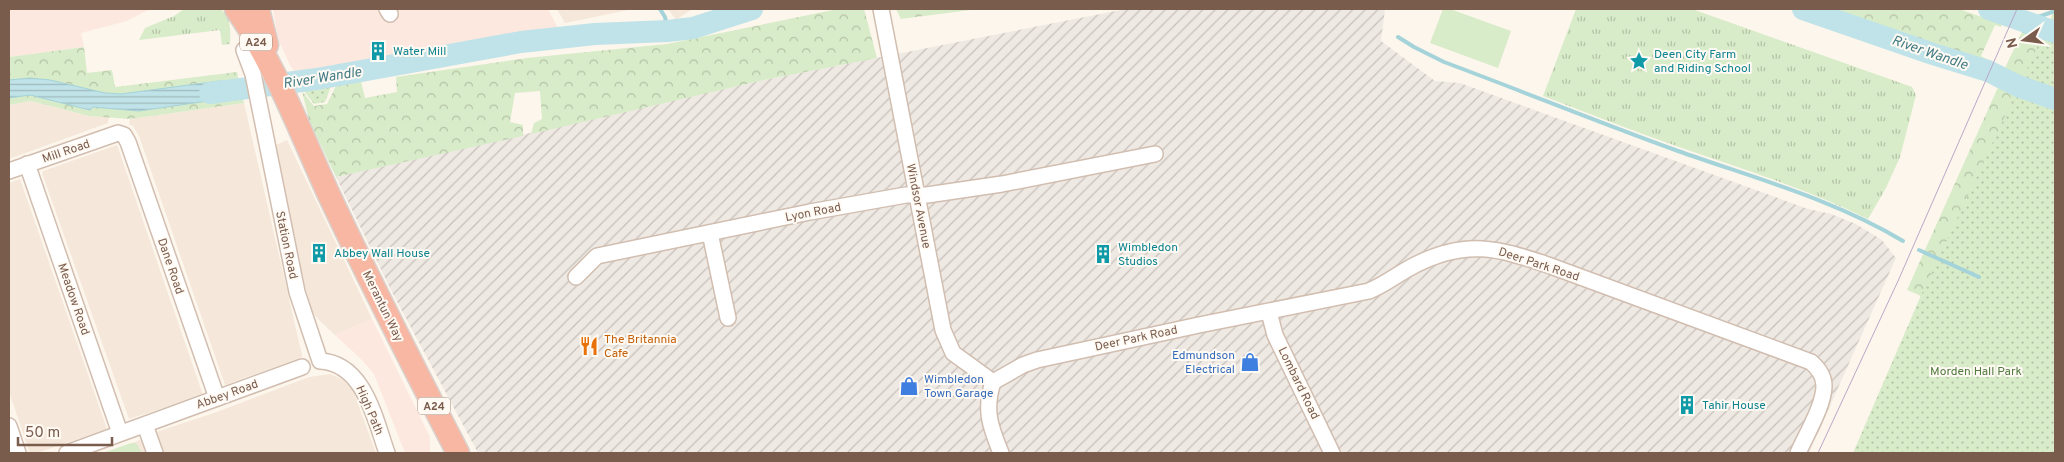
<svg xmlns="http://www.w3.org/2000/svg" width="2064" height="462" font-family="Overpass,sans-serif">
	<defs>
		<pattern id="industrial-furrows" width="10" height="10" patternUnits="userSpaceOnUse" patternTransform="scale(1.25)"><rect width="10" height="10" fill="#efe9e4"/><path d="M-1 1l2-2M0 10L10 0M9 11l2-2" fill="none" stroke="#c7c0bb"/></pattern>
		<pattern id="grass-tufts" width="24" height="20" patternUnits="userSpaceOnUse" patternTransform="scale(1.25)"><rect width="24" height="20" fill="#d8ecc9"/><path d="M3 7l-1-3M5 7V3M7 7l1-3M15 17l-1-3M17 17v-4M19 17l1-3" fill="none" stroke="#b4c2a5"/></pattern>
		<pattern id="forest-crowns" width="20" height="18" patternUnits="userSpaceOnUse" patternTransform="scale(1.25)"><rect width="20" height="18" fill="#d8ecc9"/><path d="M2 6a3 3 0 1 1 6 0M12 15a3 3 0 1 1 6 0" fill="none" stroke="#b4c2a5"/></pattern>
		<pattern id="park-dots" width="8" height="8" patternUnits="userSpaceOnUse" patternTransform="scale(1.25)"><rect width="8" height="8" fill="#d8ecc9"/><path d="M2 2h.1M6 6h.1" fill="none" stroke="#b4c2a5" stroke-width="1.8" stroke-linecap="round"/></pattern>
		<pattern id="water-rules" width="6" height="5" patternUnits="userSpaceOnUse" patternTransform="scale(1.25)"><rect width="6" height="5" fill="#bfe3e8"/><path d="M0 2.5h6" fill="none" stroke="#a0bbbe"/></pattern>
	</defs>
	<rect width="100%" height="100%" fill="#fdf6ec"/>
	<g fill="#f5e8da">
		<polygon points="557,9 633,9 565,23"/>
		<polygon points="668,9 692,9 676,20"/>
		<polygon points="31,101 89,116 109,117 108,123 9,159 9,105"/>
		<polygon points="244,103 302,355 302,357 225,385 139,136 133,126 129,125 130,119"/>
		<polygon points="287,140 372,319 335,335 320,321 313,313 304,284 276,145"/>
		<polygon points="117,145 203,395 129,419 42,173 43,171"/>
		<polygon points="20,179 107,429 37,453 30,453 9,392 9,183"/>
		<polygon points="330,374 342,379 353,390 376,453 104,453 131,444 156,432 214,413 309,377"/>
	</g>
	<g fill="#fde8e0">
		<polygon points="9,9 150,9 127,21 81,33 84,47 9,57"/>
		<polygon points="273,9 548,9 558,28 299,79 289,63 278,39"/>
		<polygon points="372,319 430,437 430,453 405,453 374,374 361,359 335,335"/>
	</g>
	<polygon fill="url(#industrial-furrows)" points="1126,9 1385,9 1381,41 1435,81 1460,83 1808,209 1831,214 1856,224 1882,240 1896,258 1809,453 478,453 393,294 336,177 764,80"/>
	<g fill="url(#grass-tufts)">
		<path d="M184,9H220C231,16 231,31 230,44L222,45L220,30L139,40L145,28L174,16Z"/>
		<path d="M1576,9H1692L1912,87L1916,95L1900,157L1886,188L1868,219C1806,189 1743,169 1679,147C1633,131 1588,113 1543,96Z"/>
		<polygon points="131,443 136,443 142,453 103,453"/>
	</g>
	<g fill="url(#forest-crowns)">
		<polygon points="838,9 864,9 877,58 764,80 531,134 534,123 542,119 540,91 515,93 510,122 523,125 523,136 336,177 309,120 302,91 314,106 327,104 336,86 361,81 365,98 397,92 396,77 527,58 667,44"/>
		<polygon points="896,9 978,9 901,19"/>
		<polygon points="1829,9 1959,9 2002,24 2001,27 1995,25 1981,56 1986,59 1985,61 1943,49"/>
		<polygon points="2022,32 2055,43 2022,79 2004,70"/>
		<polygon points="84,47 87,73 112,70 115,87 237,72 244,103 130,119 89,116 31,101 9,105 9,57"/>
		<polygon points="1999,85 2055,108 1937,315 1919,295 1907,290"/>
	</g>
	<g fill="url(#park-dots)">
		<polygon points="2055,9 2055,453 1853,453 1919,300"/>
		<polygon points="332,84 325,102 314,104 301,87"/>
	</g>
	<polygon fill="#d8ecc9" points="1443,9 1450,9 1511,31 1498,68 1430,43"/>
	<g fill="url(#water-rules)" stroke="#a5d3da">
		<polygon points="2025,18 2055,25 2055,43 2022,32"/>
		<polygon points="30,78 50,80 105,93 121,94 219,81 238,82 242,96 139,111 93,107 90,110 30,95 9,98 9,80"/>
	</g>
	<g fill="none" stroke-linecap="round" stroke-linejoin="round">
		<g stroke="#a5d3da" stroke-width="4">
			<polyline points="660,9 665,17 668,31"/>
			<polyline points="2027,21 2055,11"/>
			<path d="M1398,37L1414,47L1444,62C1522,91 1600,123 1678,151C1754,178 1833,199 1903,241"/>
			<polyline points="1919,250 1979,277"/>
		</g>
		<g stroke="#bfe3e8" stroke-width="22">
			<polyline points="1803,9 1933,54 1988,71 2018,86 2055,99"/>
			<polyline points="1989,9 2055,32"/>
			<polyline points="210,93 317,79 521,42 595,34 668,31 693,28 752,9"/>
		</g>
		<g stroke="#d1beb0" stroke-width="18">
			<g id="minor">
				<polyline points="387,9 390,14"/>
				<polyline points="881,9 943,330 953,353 993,382"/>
				<path d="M244,50L253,74L297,292L320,361C364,363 375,419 387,453"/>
				<polyline points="27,164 120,433"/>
				<polyline points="9,171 118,133 124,135 128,142 217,398"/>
				<polyline points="710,233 728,318"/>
				<polyline points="576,277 597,256 810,212 906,195 927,195 1002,184 1155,154"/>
				<polyline points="1269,312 1275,335 1332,453"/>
				<path d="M993,382L1023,365L1037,360L1199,325L1369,291C1386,284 1399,273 1415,265C1466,239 1498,248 1548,265L1811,362C1818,368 1824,376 1824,386C1824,405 1806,435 1798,453"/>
				<path d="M993,382C984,410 990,426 1001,453"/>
				<polyline points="145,425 155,453"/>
				<polyline points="9,426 18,453"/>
				<polyline points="67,453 302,367"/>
			</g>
		</g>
		<g stroke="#dad1cd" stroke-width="25">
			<g id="highway">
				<path d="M236,9C276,66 300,132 329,195C370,282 414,368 458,453"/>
				<polyline points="258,9 267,45"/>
			</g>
		</g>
		<use href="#minor" stroke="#fff" stroke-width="15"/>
		<use href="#highway" stroke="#f7b7a3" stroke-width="22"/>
		<polyline stroke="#b9a8c9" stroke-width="1" points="1818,453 1898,281 2017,9"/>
	</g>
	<defs>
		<g id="building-bare" transform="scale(1.5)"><path d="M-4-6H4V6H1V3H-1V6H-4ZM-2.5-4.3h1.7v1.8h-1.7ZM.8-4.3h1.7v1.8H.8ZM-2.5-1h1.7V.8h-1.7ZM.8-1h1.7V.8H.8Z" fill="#0f9aa8" stroke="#fffaf3" stroke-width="2.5" paint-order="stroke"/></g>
		<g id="sight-bare" transform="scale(1.5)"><path d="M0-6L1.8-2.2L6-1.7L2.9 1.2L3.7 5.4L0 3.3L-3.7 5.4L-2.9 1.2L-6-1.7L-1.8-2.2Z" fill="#0f9aa8" stroke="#fffaf3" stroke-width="2.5" paint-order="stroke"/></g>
		<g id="restaurant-bare" transform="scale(1.5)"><path d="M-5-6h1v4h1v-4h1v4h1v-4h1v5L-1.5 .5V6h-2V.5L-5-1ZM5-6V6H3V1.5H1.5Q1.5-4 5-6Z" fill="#e8710a" stroke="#fffaf3" stroke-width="2.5" paint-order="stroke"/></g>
		<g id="shop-bare" transform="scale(1.5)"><path d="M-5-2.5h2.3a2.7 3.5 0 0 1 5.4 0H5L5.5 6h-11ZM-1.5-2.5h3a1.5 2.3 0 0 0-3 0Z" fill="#3f7fe0" stroke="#fffaf3" stroke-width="2.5" paint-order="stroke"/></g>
	</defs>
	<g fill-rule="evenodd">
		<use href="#building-bare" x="378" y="51"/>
		<use href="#sight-bare" x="1639" y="61"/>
		<use href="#building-bare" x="319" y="253"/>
		<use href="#building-bare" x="1103" y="254"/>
		<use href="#restaurant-bare" x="589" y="346"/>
		<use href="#shop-bare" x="1250" y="362"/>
		<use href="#shop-bare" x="909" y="386"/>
		<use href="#building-bare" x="1687" y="405"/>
	</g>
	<g text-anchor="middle" stroke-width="4" stroke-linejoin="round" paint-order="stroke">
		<g fill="#fffaf3" stroke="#a28b7f" stroke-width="1">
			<rect x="240" y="33.5" width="32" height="17" rx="4"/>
			<rect x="418" y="397.5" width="32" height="17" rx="4"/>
		</g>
		<g font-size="11" font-weight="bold" fill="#7a5c4d">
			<text x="256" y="46">A24</text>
			<text x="434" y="410">A24</text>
		</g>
		<g font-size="12" fill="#0d838f" stroke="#fffaf3" text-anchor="start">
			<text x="393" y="55">Water Mill</text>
			<text x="1654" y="58">Deen City Farm<tspan x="1654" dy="14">and Riding School</tspan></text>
			<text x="1118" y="251">Wimbledon<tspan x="1118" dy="14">Studios</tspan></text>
			<text x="334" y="257">Abbey Wall House</text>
			<text x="1702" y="409">Tahir House</text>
		</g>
		<g font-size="12" fill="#7a5c4d" stroke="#fffaf3">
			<text transform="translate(66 151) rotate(-19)" y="4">Mill Road</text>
			<text transform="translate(919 206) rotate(79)" y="4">Windsor Avenue</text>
			<text transform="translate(813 212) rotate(-11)" y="4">Lyon Road</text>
			<text transform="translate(287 245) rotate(78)" y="4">Station Road</text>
			<text transform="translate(1539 264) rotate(18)" y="4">Deer Park Road</text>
			<text transform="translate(171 266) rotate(71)" y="4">Dane Road</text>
			<text transform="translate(74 299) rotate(71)" y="4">Meadow Road</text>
			<text transform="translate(383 306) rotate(64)" y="4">Merantun Way</text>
			<text transform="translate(1136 338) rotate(-12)" y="4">Deer Park Road</text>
			<text transform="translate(1299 383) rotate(64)" y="4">Lombard Road</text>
			<text transform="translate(227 394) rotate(-20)" y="4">Abbey Road</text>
			<text transform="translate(370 410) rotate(67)" y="4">High Path</text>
		</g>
		<g font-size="12" fill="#c56008" stroke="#fffaf3" text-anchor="start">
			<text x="604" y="343">The Britannia<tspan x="604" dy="14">Cafe</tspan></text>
		</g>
		<g font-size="12" fill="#366cbe" stroke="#fffaf3" text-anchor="end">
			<text x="1235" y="359">Edmundson<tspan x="1235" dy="14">Electrical</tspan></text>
			<text x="924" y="383" text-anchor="start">Wimbledon<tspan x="924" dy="14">Town Garage</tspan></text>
		</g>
		<g font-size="12" fill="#537a41" stroke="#fffaf3">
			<text x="1976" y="375">Morden Hall Park</text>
		</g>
		<g font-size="14" font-style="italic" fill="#437c86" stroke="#fffaf3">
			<text transform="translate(1930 52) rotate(19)" y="5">River Wandle</text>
			<text transform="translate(322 77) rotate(-9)" y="5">River Wandle</text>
		</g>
	</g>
	<rect width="2064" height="462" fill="none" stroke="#7a5c4d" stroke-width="20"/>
	<g transform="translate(2024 40) rotate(256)" stroke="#fffaf3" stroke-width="4" paint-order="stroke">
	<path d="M0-4L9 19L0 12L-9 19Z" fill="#7a5c4d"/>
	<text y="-8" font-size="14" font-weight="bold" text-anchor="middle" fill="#7a5c4d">N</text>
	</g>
	<path d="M18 437v8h94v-8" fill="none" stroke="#7a5c4d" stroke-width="2.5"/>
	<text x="25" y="437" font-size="15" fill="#7a5c4d" stroke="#fffaf3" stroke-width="4" paint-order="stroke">50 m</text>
</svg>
